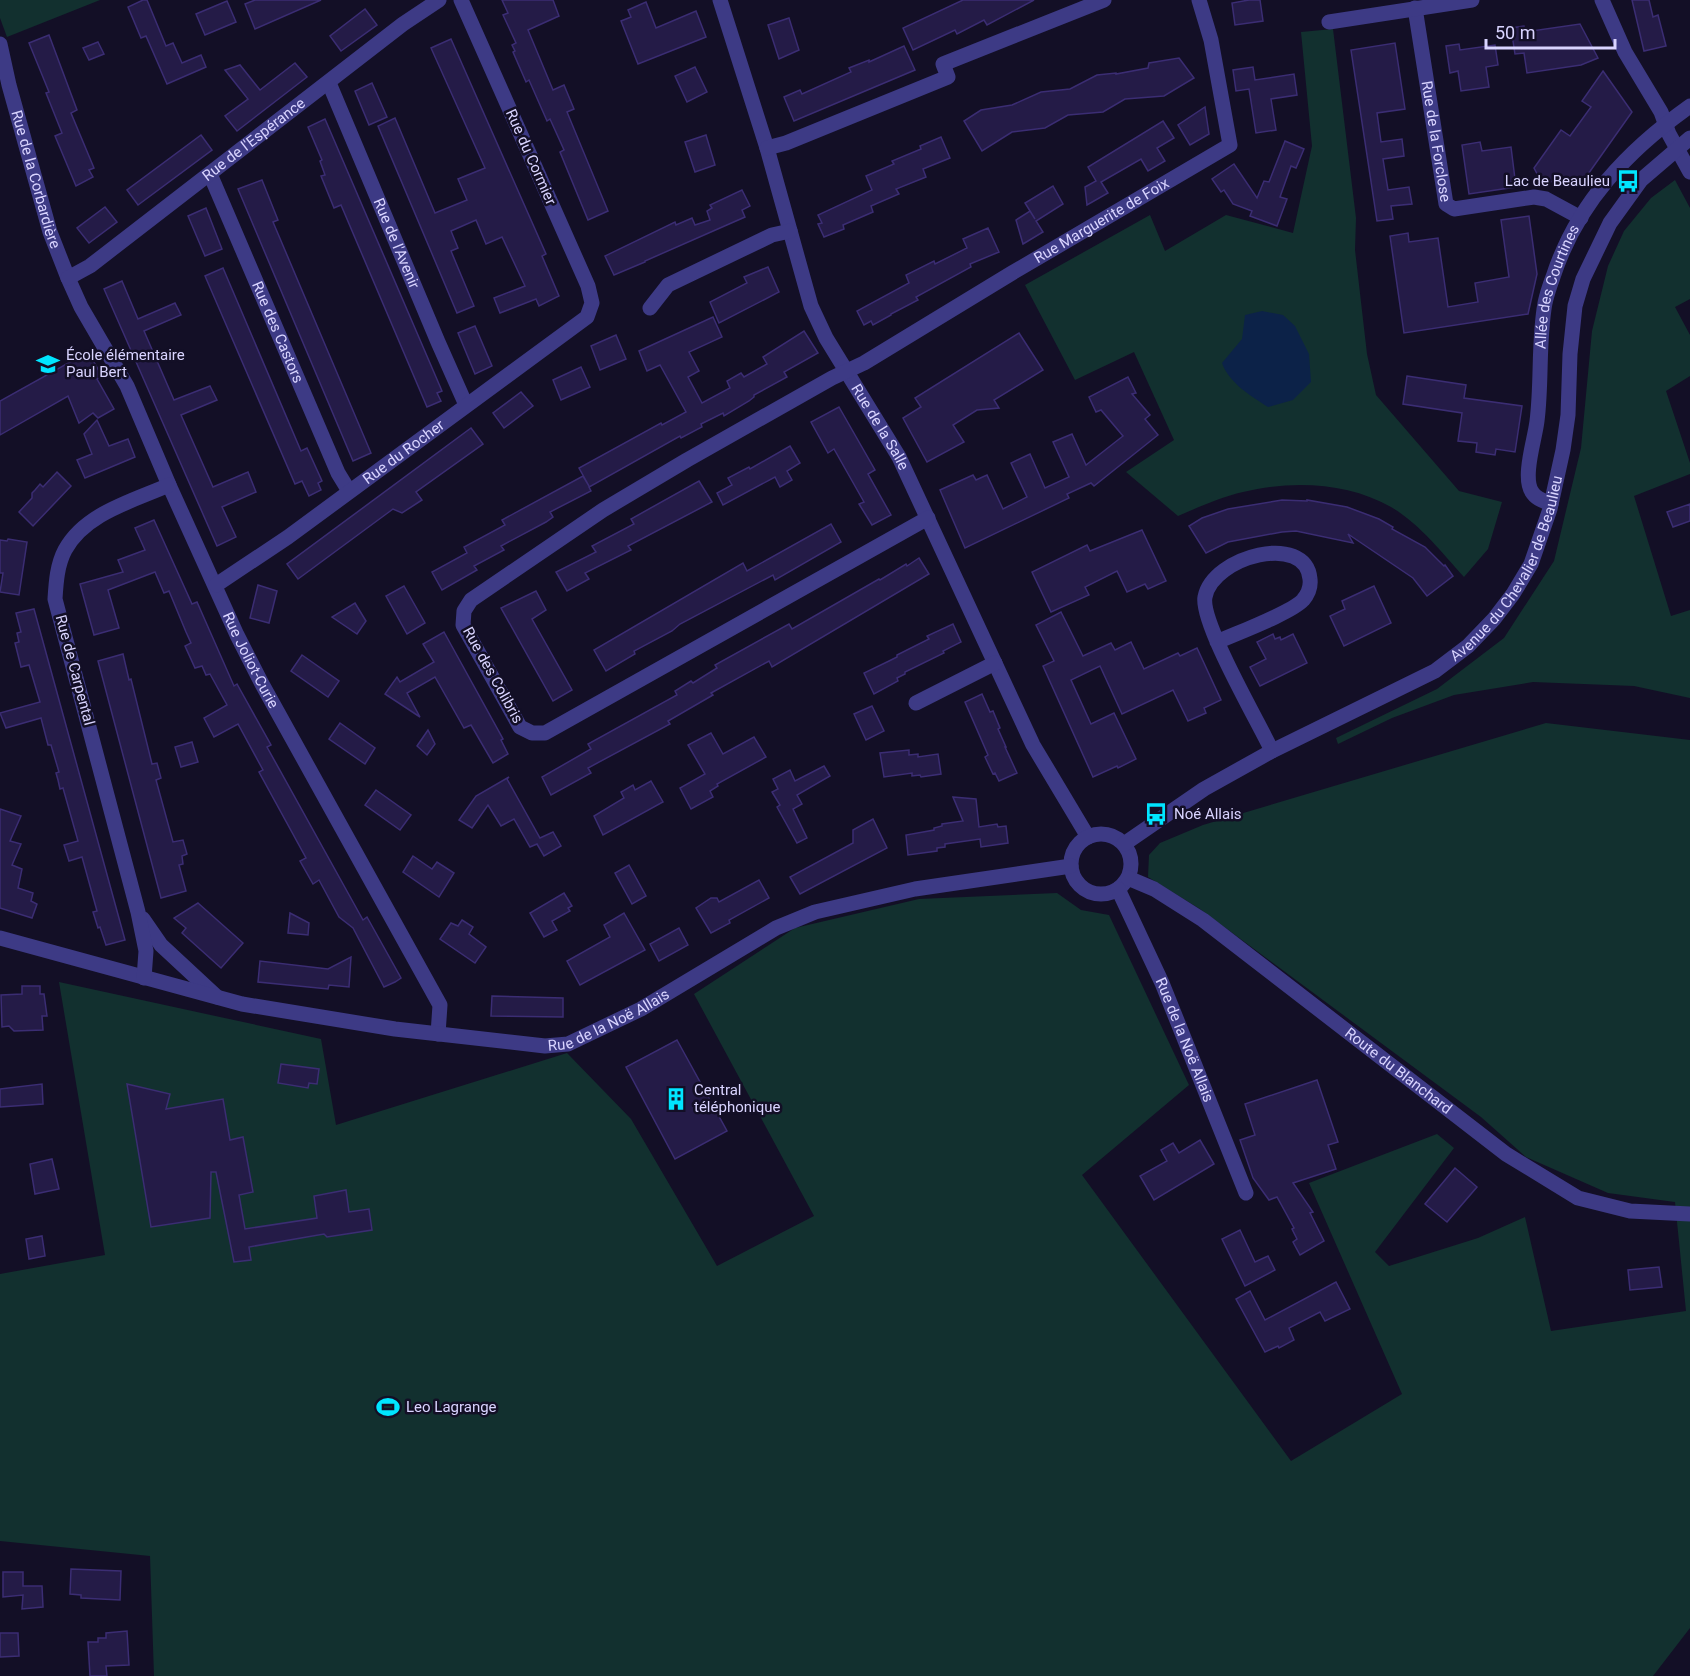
<svg xmlns="http://www.w3.org/2000/svg" width="1690" height="1676" font-family="Roboto,sans-serif">
	<rect width="100%" height="100%" fill="#130f26"/>
	<g fill="#12302f">
		<polygon points="0,0 100,0 7,37 0,18"/>
		<path d="M1333,29L1356,218L1355,250L1367,354L1376,395L1459,491L1502,502L1488,549L1464,577C1442,553 1420,524 1391,507C1348,482 1291,480 1243,492C1221,497 1199,507 1178,516L1126,472L1174,440L1134,352L1075,380L1025,285L1150,215L1165,251L1226,215L1293,233L1312,146L1301,32Z"/>
		<polygon points="1675,180 1690,208 1690,299 1675,307 1690,335 1690,376 1666,391 1690,463 1690,474 1634,496 1671,616 1690,610 1690,698 1634,686 1533,682 1454,695 1392,718 1338,744 1336,738 1437,689 1504,638 1554,561 1581,448 1592,331 1608,266 1624,231 1651,198"/>
		<polygon points="1546,723 1690,740 1690,1628 1653,1676 154,1676 150,1556 0,1541 0,1274 105,1255 59,982 321,1039 336,1125 567,1053 631,1119 717,1266 814,1216 694,994 795,928 919,899 1057,893 1081,910 1109,915 1189,1085 1082,1175 1291,1461 1402,1394 1309,1183 1437,1134 1454,1148 1375,1252 1389,1266 1478,1238 1525,1217 1551,1331 1686,1311 1675,1202 1608,1193 1526,1157 1481,1117 1200,909 1148,877 1149,855 1160,843 1203,825"/>
	</g>
	<path fill="#0c2248" d="M1262,311L1283,315L1295,326L1309,354L1311,382L1293,400L1268,407C1251,396 1229,383 1222,363L1242,339L1245,315Z"/>
	<g fill="#241b47" stroke="#3b2d73" stroke-width="1.5">
		<polygon points="143,0 147,0 166,46 173,43 182,63 201,55 206,67 167,84 146,36 141,38 128,7"/>
		<polygon points="255,0 321,0 255,29 245,4"/>
		<polygon points="502,0 553,0 559,16 528,30 553,90 564,85 574,109 567,112 608,211 588,220 560,152 564,150 550,119 547,121 529,80 526,82 513,52 515,51 512,45 516,43 503,15 508,13"/>
		<polygon points="963,0 1034,0 987,25 984,20 957,34 955,30 913,50 903,28"/>
		<polygon points="1249,0 1260,0 1263,21 1235,25 1232,3"/>
		<polygon points="1632,0 1649,0 1653,17 1658,15 1666,46 1644,51"/>
		<polygon points="227,1 236,22 205,35 196,14"/>
		<polygon points="646,2 656,28 696,11 706,37 638,64 621,21 631,17 628,10"/>
		<polygon points="365,9 377,25 341,51 330,36"/>
		<polygon points="789,18 799,50 779,59 768,25"/>
		<polygon points="1580,24 1598,58 1581,65 1527,73 1524,53 1515,54 1511,28 1524,26 1525,32"/>
		<polygon points="49,35 77,110 71,113 94,168 89,170 93,177 76,186 55,136 62,133 46,93 49,92 29,43"/>
		<polygon points="451,39 546,254 542,256 559,296 539,306 536,299 500,313 494,298 525,286 502,237 486,244 476,220 451,231 458,248 451,251 474,306 457,313 378,126 395,118 435,213 467,200 458,179 485,168 431,48"/>
		<polygon points="98,42 104,54 89,60 83,48"/>
		<polygon points="1395,43 1405,109 1377,113 1381,142 1402,139 1404,156 1383,159 1388,190 1409,187 1412,204 1391,206 1393,219 1377,221 1351,50"/>
		<polygon points="1459,44 1460,50 1495,45 1498,65 1486,67 1489,87 1461,91 1458,71 1450,73 1446,46"/>
		<polygon points="904,46 915,70 794,121 784,97 800,90 802,94 851,72 849,68 869,60 869,62"/>
		<polygon points="1179,58 1194,78 1164,96 1125,99 1103,112 1068,115 1045,128 1012,132 982,151 964,121 981,110 1012,105 1041,92 1070,89 1097,75 1116,73 1116,74 1148,68 1149,63"/>
		<polygon points="295,63 307,77 237,131 225,116 248,99 225,70 240,65 260,90"/>
		<polygon points="695,67 707,92 687,102 675,76"/>
		<polygon points="1253,67 1255,80 1294,74 1297,95 1271,99 1276,130 1256,133 1249,89 1236,91 1233,70"/>
		<polygon points="1603,71 1632,112 1586,177 1542,183 1534,168 1561,130 1570,136 1591,107 1582,101"/>
		<polygon points="372,83 387,117 369,125 355,91"/>
		<polygon points="1205,107 1209,134 1190,145 1178,125"/>
		<polygon points="325,119 442,391 437,393 441,401 427,407 341,205 334,208 321,176 325,175 320,161 322,160 308,127"/>
		<polygon points="1163,121 1174,138 1157,148 1165,161 1148,171 1141,159 1101,182 1108,193 1087,205 1085,187 1096,181 1088,167"/>
		<polygon points="201,135 212,150 138,205 127,190"/>
		<polygon points="706,135 715,165 695,172 685,142"/>
		<polygon points="941,137 950,158 923,169 926,177 896,189 899,194 871,206 873,212 843,225 844,229 824,237 818,224 822,223 818,215 872,190 866,176 894,164 892,161 921,149 920,146"/>
		<polygon points="1285,141 1304,149 1296,168 1291,166 1280,197 1287,199 1277,226 1250,216 1252,211 1233,204 1224,190 1221,192 1212,179 1234,164 1257,198 1264,181 1269,182"/>
		<polygon points="1480,142 1482,151 1511,147 1516,187 1469,194 1462,145"/>
		<polygon points="262,180 278,220 273,222 371,453 353,461 238,189"/>
		<polygon points="1053,186 1063,204 1036,221 1043,232 1023,244 1016,220 1030,211 1035,219 1025,203"/>
		<polygon points="742,190 750,206 742,210 745,217 645,261 645,262 614,275 605,256 675,222 676,225 692,218 695,225 710,220 707,211 712,208 710,205"/>
		<polygon points="105,207 117,222 89,243 77,228"/>
		<polygon points="206,208 222,249 205,256 188,216"/>
		<polygon points="1529,216 1537,274 1528,314 1404,333 1390,236 1408,233 1409,242 1438,238 1448,307 1478,302 1475,283 1509,277 1501,220"/>
		<polygon points="988,228 999,252 970,264 971,267 916,297 918,300 891,314 891,315 873,325 871,321 864,325 857,311 909,283 906,275 934,261 935,264 967,248 963,239"/>
		<polygon points="768,267 779,292 719,323 710,302 747,283 744,277"/>
		<polygon points="223,268 301,451 307,448 322,481 318,483 321,490 309,496 302,481 295,484 205,276"/>
		<polygon points="122,281 138,319 175,303 181,315 144,331 174,400 210,386 217,400 181,415 213,487 248,472 256,492 222,507 236,537 217,546 104,289"/>
		<polygon points="713,317 722,337 689,352 699,371 688,377 702,403 730,388 727,381 741,373 744,377 767,364 763,357 804,331 818,353 784,372 787,377 754,395 754,397 749,401 724,416 723,413 701,424 702,427 681,438 680,436 589,487 591,491 550,512 553,517 546,522 501,546 504,550 474,566 477,570 442,590 432,572 467,553 464,547 505,525 502,520 583,476 589,486 579,468 661,423 662,425 686,412 660,365 647,371 639,351"/>
		<polygon points="475,326 492,366 475,374 458,333"/>
		<polygon points="1019,333 1043,370 994,400 999,408 977,410 953,425 964,442 927,462 903,418 921,407 915,398"/>
		<polygon points="616,335 626,359 600,370 591,346"/>
		<polygon points="88,352 102,376 97,379 114,409 98,418 93,413 79,423 68,396 0,435 0,401"/>
		<polygon points="581,367 590,387 561,400 553,380"/>
		<polygon points="1407,376 1466,385 1464,398 1522,406 1515,452 1496,449 1495,455 1476,452 1477,443 1458,441 1462,413 1403,404"/>
		<polygon points="1128,377 1136,393 1132,394 1150,415 1145,419 1158,435 1094,486 1091,483 1067,494 1069,498 965,548 940,490 973,475 976,480 987,475 1003,509 1027,497 1011,463 1030,454 1045,488 1069,477 1053,442 1072,434 1086,465 1123,436 1101,410 1096,412 1089,397"/>
		<polygon points="521,392 533,406 504,428 493,413"/>
		<polygon points="839,407 875,470 868,474 891,515 872,525 859,504 864,502 834,449 828,453 811,422"/>
		<polygon points="97,420 109,446 128,439 135,457 85,478 77,460 92,454 84,434"/>
		<polygon points="471,428 483,444 416,492 422,500 402,513 393,509 298,579 287,564"/>
		<polygon points="790,446 800,463 787,471 792,480 780,487 775,477 723,505 717,493 732,485 728,478 749,467 750,469"/>
		<polygon points="57,472 71,486 33,526 19,512 32,498 32,493 35,490 40,484 43,487"/>
		<polygon points="699,481 712,502 628,546 631,550 585,573 589,579 567,591 556,572 596,552 592,546 634,524 631,519"/>
		<polygon points="1282,500 1307,501 1307,500 1347,507 1379,519 1393,527 1392,529 1425,547 1444,566 1445,565 1453,576 1427,596 1413,578 1348,534 1353,543 1296,531 1282,532 1228,542 1206,553 1189,526 1202,518 1228,509"/>
		<polygon points="1690,504 1690,521 1673,527 1667,512"/>
		<polygon points="154,520 192,604 197,602 234,686 237,684 271,745 267,747 363,920 367,917 401,978 395,982 384,987 353,928 339,917 319,880 313,884 300,861 306,858 259,772 263,770 238,724 214,737 204,718 227,705 210,674 206,675 202,666 195,668 185,646 191,643 186,632 169,591 164,593 155,572 108,590 119,628 94,635 80,584 123,572 118,560 145,550 135,528"/>
		<polygon points="831,524 841,542 775,580 773,575 680,624 672,631 634,651 635,654 606,671 594,650 743,563 747,571"/>
		<polygon points="1142,530 1166,581 1148,589 1145,584 1127,592 1117,571 1085,587 1089,595 1051,612 1032,572 1087,545 1090,551"/>
		<polygon points="8,539 27,542 19,595 0,592 3,573 0,573 0,540 7,541"/>
		<polygon points="919,558 929,574 772,667 769,661 711,693 713,695 668,721 670,724 588,768 591,773 551,795 542,777 591,749 588,744 677,695 675,691 691,681 693,683 717,668 715,665 789,624 792,629 879,579 880,580 906,564 907,566"/>
		<polygon points="258,585 277,591 269,623 250,618"/>
		<polygon points="404,586 425,623 407,634 386,596"/>
		<polygon points="1374,586 1391,623 1344,646 1330,616 1345,609 1342,601"/>
		<polygon points="536,591 546,610 532,619 572,690 553,701 501,608"/>
		<polygon points="355,603 366,621 357,634 332,617"/>
		<polygon points="34,609 125,940 106,945 100,927 98,928 93,912 97,911 82,857 69,861 64,845 78,841 63,788 60,789 58,780 56,773 59,772 51,745 48,745 41,718 6,728 0,713 40,702 29,665 21,667 15,643 19,642 17,633 21,632 16,613"/>
		<polygon points="1061,612 1083,656 1111,643 1115,650 1131,642 1144,669 1178,653 1180,656 1197,648 1221,700 1204,708 1206,713 1188,721 1173,690 1122,714 1100,666 1071,680 1091,724 1114,713 1136,759 1118,768 1117,766 1093,777 1043,666 1054,661 1036,625"/>
		<polygon points="953,624 961,642 943,651 944,653 905,672 905,674 897,678 898,681 874,694 864,673 889,661 897,657 897,655 929,639 927,636"/>
		<polygon points="444,632 503,739 501,740 508,754 493,763 471,725 464,728 435,677 407,693 420,717 385,694 397,677 400,682 434,662 423,644"/>
		<polygon points="1273,634 1275,639 1280,637 1281,640 1293,634 1307,663 1260,686 1250,667 1266,659 1257,642"/>
		<polygon points="123,654 129,680 131,679 152,764 157,763 161,778 156,780 173,842 183,840 187,854 182,856 183,864 179,865 186,891 161,898 98,661"/>
		<polygon points="302,655 339,681 328,697 291,671"/>
		<polygon points="982,694 990,712 993,711 1000,728 998,729 1006,747 1005,747 1017,773 999,781 995,773 993,774 985,757 988,755 965,702"/>
		<polygon points="872,706 884,731 866,740 854,714"/>
		<polygon points="340,723 375,748 365,764 329,739"/>
		<polygon points="428,730 435,744 427,755 417,746"/>
		<polygon points="711,733 723,754 754,737 766,757 717,784 718,786 710,791 713,797 691,809 680,788 705,774 688,745"/>
		<polygon points="192,742 198,762 181,767 175,747"/>
		<polygon points="909,750 909,755 918,754 918,757 938,754 941,774 921,777 920,775 912,776 912,773 884,777 880,753"/>
		<polygon points="824,766 830,776 797,795 802,804 793,809 807,838 797,843 777,807 780,805 772,792 778,789 773,779 790,770 795,781"/>
		<polygon points="509,777 507,779 540,838 553,832 561,846 544,856 537,844 530,847 514,819 501,826 488,805 472,828 459,820 476,796"/>
		<polygon points="651,781 663,802 603,835 594,816 624,798 621,792 633,785 635,790"/>
		<polygon points="376,790 411,815 400,830 365,805"/>
		<polygon points="953,797 976,799 979,827 997,824 998,827 1006,826 1008,843 981,847 980,839 945,844 945,847 937,848 937,851 908,855 906,835 934,830 934,828 942,826 942,824 963,821"/>
		<polygon points="0,809 21,816 10,841 21,844 12,865 22,869 18,888 33,893 31,901 37,904 32,918 0,908"/>
		<polygon points="873,819 887,848 800,894 790,877 853,843 853,830"/>
		<polygon points="413,856 432,869 437,862 454,873 439,897 403,872"/>
		<polygon points="629,865 646,896 632,904 615,873"/>
		<polygon points="759,880 769,898 729,920 730,923 711,933 696,908 711,898 717,898 719,902"/>
		<polygon points="564,893 572,906 568,908 570,911 552,921 557,930 544,937 530,913"/>
		<polygon points="198,903 243,943 221,968 182,933 186,928 174,918"/>
		<polygon points="290,913 309,923 308,935 288,933"/>
		<polygon points="624,913 645,950 580,985 567,961 610,937 604,925"/>
		<polygon points="462,920 473,927 469,934 486,947 475,963 440,939 451,923 458,926"/>
		<polygon points="679,928 688,945 659,961 650,944"/>
		<polygon points="351,957 349,987 329,985 328,989 258,982 260,961 328,969"/>
		<polygon points="22,986 40,986 40,994 44,994 47,1016 42,1016 43,1030 14,1031 9,1026 2,1027 1,995 22,994"/>
		<polygon points="492,996 563,998 563,1017 491,1016"/>
		<polygon points="677,1040 727,1131 675,1159 626,1067"/>
		<polygon points="281,1064 319,1069 317,1084 309,1083 308,1088 278,1083"/>
		<polygon points="1317,1080 1338,1142 1328,1145 1336,1169 1293,1183 1313,1212 1310,1213 1324,1241 1300,1255 1293,1242 1297,1239 1292,1229 1294,1228 1277,1197 1269,1200 1253,1178 1240,1140 1255,1135 1245,1104"/>
		<polygon points="42,1084 43,1104 0,1107 0,1089"/>
		<polygon points="127,1084 170,1094 166,1109 223,1099 230,1140 243,1137 253,1192 239,1195 245,1229 317,1218 314,1196 346,1190 349,1212 369,1209 372,1230 327,1237 324,1234 249,1247 251,1260 234,1262 216,1172 211,1172 210,1218 151,1227"/>
		<polygon points="1200,1140 1214,1164 1154,1200 1140,1176 1167,1161 1161,1150 1173,1143 1179,1153"/>
		<polygon points="52,1159 59,1189 35,1194 30,1164"/>
		<polygon points="1455,1168 1477,1187 1447,1222 1425,1204"/>
		<polygon points="1240,1230 1255,1262 1268,1256 1275,1270 1245,1286 1222,1239"/>
		<polygon points="42,1236 45,1256 29,1259 26,1239"/>
		<polygon points="1659,1267 1662,1287 1630,1290 1628,1270"/>
		<polygon points="1336,1282 1350,1309 1325,1321 1320,1312 1289,1328 1294,1340 1279,1348 1278,1346 1265,1352 1236,1299 1250,1291 1265,1320"/>
		<polygon points="71,1569 121,1571 120,1600 81,1598 81,1595 70,1594"/>
		<polygon points="3,1572 23,1572 23,1586 42,1586 43,1607 22,1609 23,1595 3,1597"/>
		<polygon points="127,1631 129,1665 106,1666 107,1676 90,1676 88,1642 98,1642 98,1638 106,1638 106,1633"/>
		<polygon points="0,1633 18,1633 19,1656 0,1657"/>
	</g>
	<g fill="none" stroke-linecap="round" stroke-linejoin="round">
		<g stroke="#3d3a85" stroke-width="15">
			<path id="s1" d="M720,0L767,148L811,306L826,338L899,457L1033,745L1088,837"/>
			<polyline points="1602,0 1625,52 1661,112 1669,134 1690,172"/>
			<path id="s2" d="M1415,8L1446,204L1454,209L1534,197L1546,199L1581,218"/>
			<polyline points="1329,22 1472,0"/>
			<path id="s3" d="M0,44L9,85L50,232L68,278L81,307L127,386L169,485L237,635L262,684L440,1005L438,1034"/>
			<path id="s4" d="M329,83L438,342L466,405"/>
			<polyline points="767,148 786,143 948,77 943,64 1104,0"/>
			<path id="s5" d="M210,174L338,473L349,491"/>
			<path id="s6" d="M68,278L90,266L403,24L439,0"/>
			<polyline points="650,308 668,285 772,235 790,231"/>
			<path id="s7" d="M1551,504C1544,501 1536,499 1532,492C1522,477 1535,439 1537,421C1542,382 1538,342 1545,303C1547,294 1550,285 1553,277C1577,203 1628,150 1690,106"/>
			<path id="s8" d="M928,518L545,733H532L520,727L463,625L464,611L471,600L603,510L687,460L832,378L864,363L1012,273L1230,145L1211,40L1199,0"/>
			<path id="s9" d="M216,585L288,537L587,317L592,303L588,286L461,0"/>
			<path d="M1217,642C1237,633 1291,613 1303,600C1309,593 1311,587 1310,579C1306,532 1213,556 1205,597C1200,622 1259,723 1272,751"/>
			<polyline points="916,703 995,663"/>
			<circle cx="1101" cy="864" r="30"/>
			<path id="s10" d="M1124,844L1204,789L1272,751L1435,671L1468,646L1494,619L1513,594L1531,564L1550,509L1563,450L1568,415L1570,354L1575,306L1583,279L1610,223L1641,180L1690,138"/>
			<path id="s11" d="M1128,878L1154,889L1203,920L1506,1154L1578,1198L1630,1211L1690,1214"/>
			<path id="s12" d="M1118,889L1162,983L1246,1193"/>
			<polyline points="143,919 161,945 217,997"/>
			<path id="s13" d="M0,938L242,1004L395,1029L545,1046L568,1044L641,1009L776,928L815,912L915,889L1071,866"/>
			<path d="M144,978L146,951L138,912L55,599C56,583 57,565 65,550C85,513 133,501 169,485"/>
		</g>
	</g>
	<defs>
		<g id="bus-bare" transform="scale(1.8)"><path d="M-5-6H5V4H4V6H2V4H-2V6H-4V4H-5ZM-3.5-4V0h7V-4ZM-3.5 1.2v1.5H-2V1.2ZM2 1.2v1.5H3.5V1.2Z" fill="#00e5ff" stroke="#130f26" stroke-width="2.5" paint-order="stroke"/></g>
		<g id="school-bare" transform="scale(1.8)"><path d="M0-5L7-2L0 1L-7-2ZM-4 1L0 2.5L4 1V4Q0 6-4 4Z" fill="#00e5ff" stroke="#130f26" stroke-width="2.5" paint-order="stroke"/></g>
		<g id="building-bare" transform="scale(1.8)"><path d="M-4-6H4V6H1V3H-1V6H-4ZM-2.5-4.3h1.7v1.8h-1.7ZM.8-4.3h1.7v1.8H.8ZM-2.5-1h1.7V.8h-1.7ZM.8-1h1.7V.8H.8Z" fill="#00e5ff" stroke="#130f26" stroke-width="2.5" paint-order="stroke"/></g>
		<g id="stadium-bare" transform="scale(1.8)"><path d="M0-5a6.5 5 0 1 0 0 10a6.5 5 0 1 0 0-10ZM-3.5-1.8h7v3.6h-7Z" fill="#00e5ff" stroke="#130f26" stroke-width="2.5" paint-order="stroke"/></g>
	</defs>
	<g fill-rule="evenodd">
		<use href="#bus-bare" x="1628" y="181"/>
		<use href="#school-bare" x="48" y="364"/>
		<use href="#bus-bare" x="1156" y="814"/>
		<use href="#building-bare" x="676" y="1099"/>
		<use href="#stadium-bare" x="388" y="1407"/>
	</g>
	<g text-anchor="middle" stroke-width="5" stroke-linejoin="round" paint-order="stroke">
		<g font-size="15" fill="#d9d4ff" stroke="#130f26">
			<text dy="5" stroke="none"><textPath href="#s6" startOffset="232">Rue de l'Espérance</textPath></text>
			<text dy="5" stroke="none"><textPath href="#s2" startOffset="135">Rue de la Forclose</textPath></text>
			<text transform="translate(531 157) rotate(66)" y="5">Rue du Cormier</text>
			<text dy="5" stroke="none"><textPath href="#s3" startOffset="140">Rue de la Corbardière</textPath></text>
			<text dy="5" stroke="none"><textPath href="#s8" startOffset="1346">Rue Marguerite de Foix</textPath></text>
			<text dy="5" stroke="none"><textPath href="#s4" startOffset="174">Rue de l'Avenir</textPath></text>
			<text dy="5" stroke="none"><textPath href="#s7" startOffset="232">Allée des Courtines</textPath></text>
			<text dy="5" stroke="none"><textPath href="#s5" startOffset="172">Rue des Castors</textPath></text>
			<text dy="5" stroke="none"><textPath href="#s1" startOffset="459">Rue de la Salle</textPath></text>
			<text dy="5" stroke="none"><textPath href="#s9" startOffset="230">Rue du Rocher</textPath></text>
			<text dy="5" stroke="none"><textPath href="#s10" startOffset="486">Avenue du Chevalier de Beaulieu</textPath></text>
			<text dy="5" stroke="none"><textPath href="#s3" startOffset="668">Rue Joliot-Curie</textPath></text>
			<text transform="translate(75 670) rotate(75)" y="5">Rue de Carpental</text>
			<text transform="translate(493 675) rotate(61)" y="5">Rue des Colibris</text>
			<text dy="5" stroke="none"><textPath href="#s13" startOffset="626">Rue de la Noë Allais</textPath></text>
			<text dy="5" stroke="none"><textPath href="#s12" startOffset="165">Rue de la Noë Allais</textPath></text>
			<text dy="5" stroke="none"><textPath href="#s11" startOffset="333">Route du Blanchard</textPath></text>
		</g>
		<g font-size="15" fill="#d9d4ff" stroke="#130f26" text-anchor="start">
			<text x="1610" y="186" text-anchor="end">Lac de Beaulieu</text>
			<text x="66" y="360">École élémentaire<tspan x="66" dy="17">Paul Bert</tspan></text>
			<text x="1174" y="819">Noé Allais</text>
			<text x="694" y="1095">Central<tspan x="694" dy="17">téléphonique</tspan></text>
			<text x="406" y="1412">Leo Lagrange</text>
		</g>
	</g>
	<path d="M1486 39v9h129v-9" fill="none" stroke="#d9d4ff" stroke-width="3"/>
	<text x="1495" y="39" font-size="18" fill="#d9d4ff" stroke="#130f26" stroke-width="4.5" paint-order="stroke">50 m</text>
</svg>
